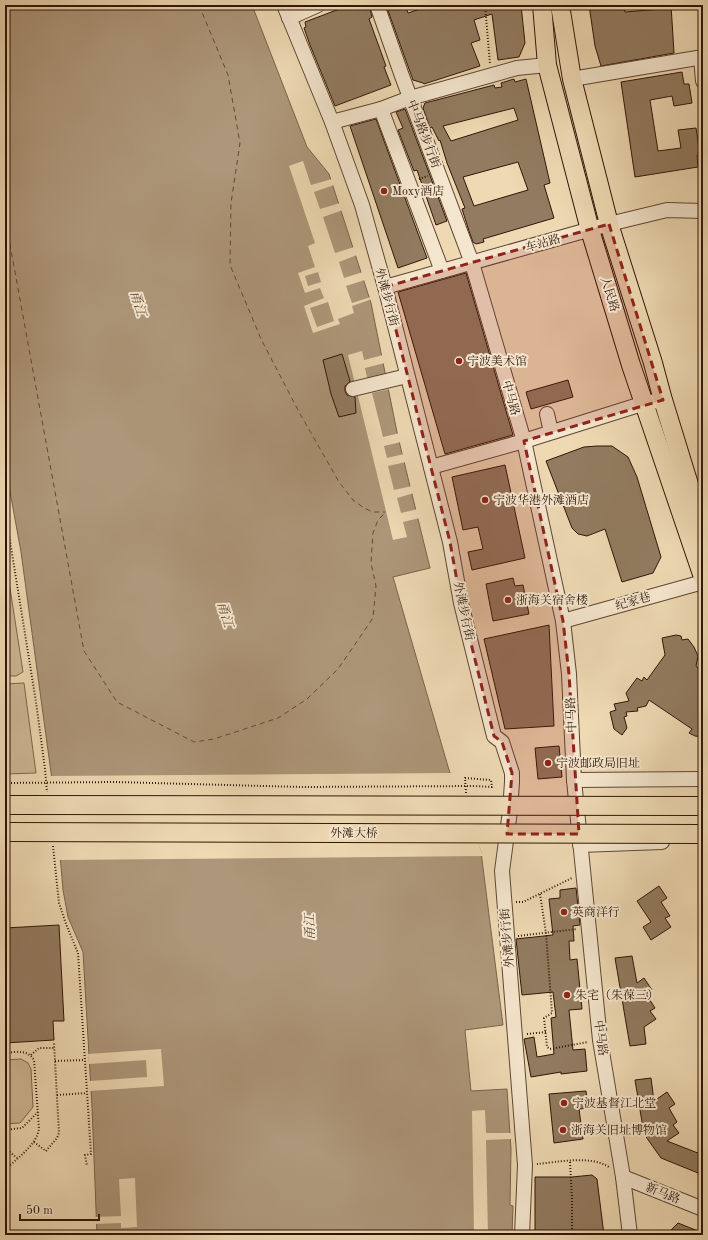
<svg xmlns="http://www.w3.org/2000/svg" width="708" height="1240" font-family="'Old Standard TT','Noto Serif SC',serif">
	<rect width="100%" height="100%" fill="#eed9b3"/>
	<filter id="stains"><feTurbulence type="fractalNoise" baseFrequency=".005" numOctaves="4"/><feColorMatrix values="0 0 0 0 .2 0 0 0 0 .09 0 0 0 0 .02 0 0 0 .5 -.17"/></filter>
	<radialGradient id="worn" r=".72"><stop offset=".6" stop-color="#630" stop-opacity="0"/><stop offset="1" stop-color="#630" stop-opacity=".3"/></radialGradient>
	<g fill="#ceb896" stroke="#7e664e">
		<polygon points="5,556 23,672 16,676 5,676"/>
		<polygon points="24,683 36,773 5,774 5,684"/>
		<polygon points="21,1059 28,1063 31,1069 33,1107 20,1123 5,1124 5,1060"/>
	</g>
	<polygon fill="#ad9679" stroke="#7b624b" points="5,5 252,5 307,147 329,174 371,303 398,437 430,568 393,577 449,770 481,852 503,1025 465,1030 471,1091 507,1089 511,1149 510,1205 513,1206 512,1235 97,1235 92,1107 83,952 68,917 63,890 56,809 21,552 5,464"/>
	<g fill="#eed9b3" fill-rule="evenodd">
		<path d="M303,161L311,185L332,179L334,185L314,192L320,209L340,203L343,210L323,217L335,253L354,247L357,255L339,262L344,278L363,272L365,280L346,286L352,303L371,297L372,299L352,306L354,313L338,319L340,324L313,333L304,306L324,298L320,288L305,293L298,273L315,267L308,246L315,243L289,166ZM318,272L321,282L308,286L305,276ZM328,302L334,321L317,327L310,308Z"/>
		<polygon points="362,351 364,360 383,355 385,363 365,368 368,382 388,377 390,389 372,393 383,437 400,433 401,442 384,446 387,458 404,454 406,462 388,466 394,490 412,486 414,493 397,498 401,513 418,509 420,518 403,522 407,537 393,540 348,355"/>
		<polygon points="452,773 483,856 58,860 54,809 50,776"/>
		<polygon points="161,1049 164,1086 90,1091 90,1081 147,1077 146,1060 89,1064 88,1054"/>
		<polygon points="485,1110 486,1133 512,1133 512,1139 486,1140 488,1235 474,1235 472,1111"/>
		<polygon points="135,1178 137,1227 121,1228 121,1223 94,1224 94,1217 121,1216 119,1179"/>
	</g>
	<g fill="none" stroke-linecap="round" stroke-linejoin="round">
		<g stroke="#614935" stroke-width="1" stroke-dasharray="5 4" stroke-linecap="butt">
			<polyline points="199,5 228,75 240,143 231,203 230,265 261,339 299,412 339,482 353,500 364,508 373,512 385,512"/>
			<polyline points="5,217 84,651 117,702 194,742 214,739 278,718 307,699 338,669 373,618 376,586 371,563 373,533 378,520 386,512"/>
		</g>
	</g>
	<g fill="#927b60" stroke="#2f1507" fill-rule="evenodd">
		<polygon points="355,5 369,5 372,17 369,19 386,66 384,67 391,85 335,106 310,45 304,28 306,27 305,22 342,8 343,9"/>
		<polygon points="386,5 405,5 408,13 432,5 521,5 525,43 519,57 498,60 492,14 474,20 480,40 471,43 480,66 424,84 423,83 413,80"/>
		<polygon points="589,5 624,5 625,12 661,9 660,5 671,5 674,53 601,66 595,46"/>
		<polygon points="682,72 684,84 689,84 692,103 674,106 672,96 650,100 658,151 681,148 678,130 696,128 700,155 697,155 698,167 635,177 621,82"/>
		<path d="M514,79L515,82L526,79L550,183L544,185L554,218L483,239L484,242L476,244L473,242L469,231L462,209L465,208L447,163L440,140L439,141L432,127L430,128L423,108L425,103L494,85L495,88L502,87L501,83ZM514,108L518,120L451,141L443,126ZM518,162L528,190L474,206L463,177Z"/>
		<polygon points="405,109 447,221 436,225 417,170 414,171 398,130 403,128 396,112"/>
		<polygon points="376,119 427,258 398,268 350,126"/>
		<polygon points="466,273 513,435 445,454 398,292"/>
		<polygon points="342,354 350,381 345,386 345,391 347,395 355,397 356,413 339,417 331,394 323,360"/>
		<polygon points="568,380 573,397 531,409 526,392"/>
		<polygon points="597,446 612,446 628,457 637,477 661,557 653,573 622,582 605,529 587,536 578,534 572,528 546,461 584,447"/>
		<polygon points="505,465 525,558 472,570 468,552 483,549 478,527 463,530 452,477"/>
		<polygon points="513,578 515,586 523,585 529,614 493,621 486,584"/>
		<polygon points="549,625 554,726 505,729 484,639"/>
		<polygon points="676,635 681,636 682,640 688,639 694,647 698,656 696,666 703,674 703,737 695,736 689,733 692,729 649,700 646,706 637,708 638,711 626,712 627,716 624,717 627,728 622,735 614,729 610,712 616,710 614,704 629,701 626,693 637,678 642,681 644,677 647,680 665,655 662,638"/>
		<polygon points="559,746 562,777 538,779 535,748"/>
		<polygon points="659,886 667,898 661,902 670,916 665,918 671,927 651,940 643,927 651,922 637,901"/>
		<polygon points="576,888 580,925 573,926 574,941 569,941 570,960 577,959 582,1009 569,1010 573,1050 585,1049 587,1071 561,1074 561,1072 531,1077 524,1039 534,1037 537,1057 554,1054 551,1018 556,1017 553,992 522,995 516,939 553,935 549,899 560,898 560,890"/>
		<polygon points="59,925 64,1021 53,1021 54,1040 5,1043 5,928"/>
		<polygon points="632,956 637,983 644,978 652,990 646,994 655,1008 650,1011 656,1019 644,1027 646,1044 630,1046 615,958"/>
		<polygon points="651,1078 654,1101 667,1092 675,1104 669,1108 677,1122 673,1125 679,1133 667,1141 703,1155 703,1175 661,1158 644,1134 635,1080"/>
		<polygon points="586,1091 588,1108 579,1109 583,1139 554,1143 549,1094"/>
		<polygon points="592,1175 597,1179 604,1235 535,1235 535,1177 572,1177"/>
		<polygon points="678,1223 703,1233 703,1235 666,1235"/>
	</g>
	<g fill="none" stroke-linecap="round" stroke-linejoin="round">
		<g stroke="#5f4632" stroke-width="16">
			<g id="minor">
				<polyline points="284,5 332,122 362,205 385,287 450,542 461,603 494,736 502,742 512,773 512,782 510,811 502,871 525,1165 522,1235"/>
				<polyline points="377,5 402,76 472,263 524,441 563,621 569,674 574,780 600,1040 623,1177 630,1235"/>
				<polyline points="289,18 318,5"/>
				<polyline points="701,58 703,81"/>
				<polyline points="572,79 703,57"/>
				<polyline points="381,109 442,271"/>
				<polyline points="332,122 381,109 410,98 517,68 547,65"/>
				<polyline points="385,287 609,224 667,210 703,211"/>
				<polyline points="353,389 407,376"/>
				<polyline points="547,414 551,432"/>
				<polyline points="431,467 524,441 645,403 663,400"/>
				<polyline points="563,621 703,582"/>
				<polyline points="574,780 703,779"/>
				<polyline points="580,845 662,842"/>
				<polyline points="623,1177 703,1209"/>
			</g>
		</g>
		<g stroke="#2f1507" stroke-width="20">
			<g id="major">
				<polyline points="542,5 547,65 590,230 631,365 703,577"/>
				<polyline points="560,5 572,79 609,224 653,363 663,400 703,530"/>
			</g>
		</g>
		<g stroke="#2f1507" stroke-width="2" stroke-dasharray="1 2" stroke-linecap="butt">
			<polyline points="485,5 490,64"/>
			<polyline points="419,179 428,176"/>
			<polyline points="5,510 36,702 45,769 47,792"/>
			<polyline points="466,793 465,778 491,780 492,787 475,786"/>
			<polyline points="53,846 59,903 66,924 78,953 91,1154 85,1155 87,1166"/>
			<polyline points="540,894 546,933 552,1013 544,1018 547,1047 550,1049 588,1042"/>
			<polyline points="516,902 523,902 572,878"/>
			<polyline points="518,936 577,929"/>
			<polyline points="527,1034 546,1032"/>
			<path d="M5,1053C17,1052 27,1049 34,1060L39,1129C36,1146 17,1158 5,1170"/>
			<polyline points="31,1055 39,1048 54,1048"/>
			<polyline points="55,1061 85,1060"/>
			<polyline points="57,1095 87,1093"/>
			<polyline points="5,1130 22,1128 38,1112"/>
			<polyline points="34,1142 46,1151 57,1138 59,1133 54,1043"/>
			<polyline points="5,1148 17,1158"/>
			<polyline points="570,1162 572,1198 572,1235"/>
			<path d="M537,1164C559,1162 590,1155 609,1167"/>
		</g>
		<use href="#minor" stroke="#f4e6ce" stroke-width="14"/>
		<use href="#major" stroke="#eed9b3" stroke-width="18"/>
		<g stroke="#2f1507" stroke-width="20" stroke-linecap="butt">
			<g id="major-bridge">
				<polyline points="5,805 703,806"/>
				<polyline points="5,832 703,834"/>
			</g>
		</g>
		<polyline stroke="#2f1507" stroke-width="2" stroke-dasharray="1 2" stroke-linecap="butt" points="5,783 115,782 302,787 475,786"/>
		<use href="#major-bridge" stroke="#eed9b3" stroke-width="18"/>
	</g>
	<path fill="#8f2418" fill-opacity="0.2" stroke="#8f2418" stroke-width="3" stroke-dasharray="8 5" stroke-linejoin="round" d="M609,224L663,400L524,441L563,621L569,674L579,834H507L512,773L502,742L494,736L461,603L450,542L385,287Z"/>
	<g fill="#8f2418" stroke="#f4e6ce" stroke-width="1.5">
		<circle cx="384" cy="191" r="4"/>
		<circle cx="459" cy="361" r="4"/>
		<circle cx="485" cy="500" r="4"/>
		<circle cx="508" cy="600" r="4"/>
		<circle cx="548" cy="763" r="4"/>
		<circle cx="564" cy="912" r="4"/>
		<circle cx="567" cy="995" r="4"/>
		<circle cx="564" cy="1103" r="4"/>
		<circle cx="563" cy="1130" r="4"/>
	</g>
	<g text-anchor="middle" stroke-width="4" stroke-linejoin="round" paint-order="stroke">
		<g font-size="12" fill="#2f1507" stroke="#f4e6ce">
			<text transform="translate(424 134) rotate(69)" y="4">中马路步行街</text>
			<text transform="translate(543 243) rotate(-16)" y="4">车站路</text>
			<text transform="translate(610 294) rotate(73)" y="4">人民路</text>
			<text transform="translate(387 297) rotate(75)" y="4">外滩步行街</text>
			<text transform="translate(511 398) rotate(74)" y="4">中马路</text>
			<text transform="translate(633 601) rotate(-16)" y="4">纪家巷</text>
			<text transform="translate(464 611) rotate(78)" y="4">外滩步行街</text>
			<text transform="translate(571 715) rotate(-92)" y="4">中马路</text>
			<text x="354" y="837">外滩大桥</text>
			<text transform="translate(507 938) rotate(-95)" y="4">外滩步行街</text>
			<text transform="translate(601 1038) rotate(82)" y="4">中马路</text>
			<text transform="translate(663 1193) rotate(22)" y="4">新马路</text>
		</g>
		<g font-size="12" fill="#2f1507" stroke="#f4e6ce" text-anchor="start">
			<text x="392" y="195">Moxy酒店</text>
			<text x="467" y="365">宁波美术馆</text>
			<text x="493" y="504">宁波华港外滩酒店</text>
			<text x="516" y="604">浙海关宿舍楼</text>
			<text x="556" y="767">宁波邮政局旧址</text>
			<text x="572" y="916">英商洋行</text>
			<text x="575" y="999">朱宅（朱葆三）</text>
			<text x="572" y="1107">宁波基督江北堂</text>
			<text x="571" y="1134">浙海关旧址博物馆</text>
		</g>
		<g font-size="13" font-style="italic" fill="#614935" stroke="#f4e6ce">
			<text transform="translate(139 303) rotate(74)" y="5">甬江</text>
			<text transform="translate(226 614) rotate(74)" y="5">甬江</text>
			<text transform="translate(309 927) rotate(-91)" y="5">甬江</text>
		</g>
	</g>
	<rect width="708" height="1240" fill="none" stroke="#eed9b3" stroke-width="20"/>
	<rect x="6" y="6" width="696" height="1228" fill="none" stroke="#2f1507" stroke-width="2"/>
	<rect x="10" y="10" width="688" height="1220" fill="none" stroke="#2f1507"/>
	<path d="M20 1214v6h79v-6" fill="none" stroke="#2f1507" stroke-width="2"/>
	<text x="26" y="1214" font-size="12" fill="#2f1507" stroke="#f4e6ce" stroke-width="3" paint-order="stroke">50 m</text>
	<rect width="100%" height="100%" filter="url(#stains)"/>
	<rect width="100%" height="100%" fill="url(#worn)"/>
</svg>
